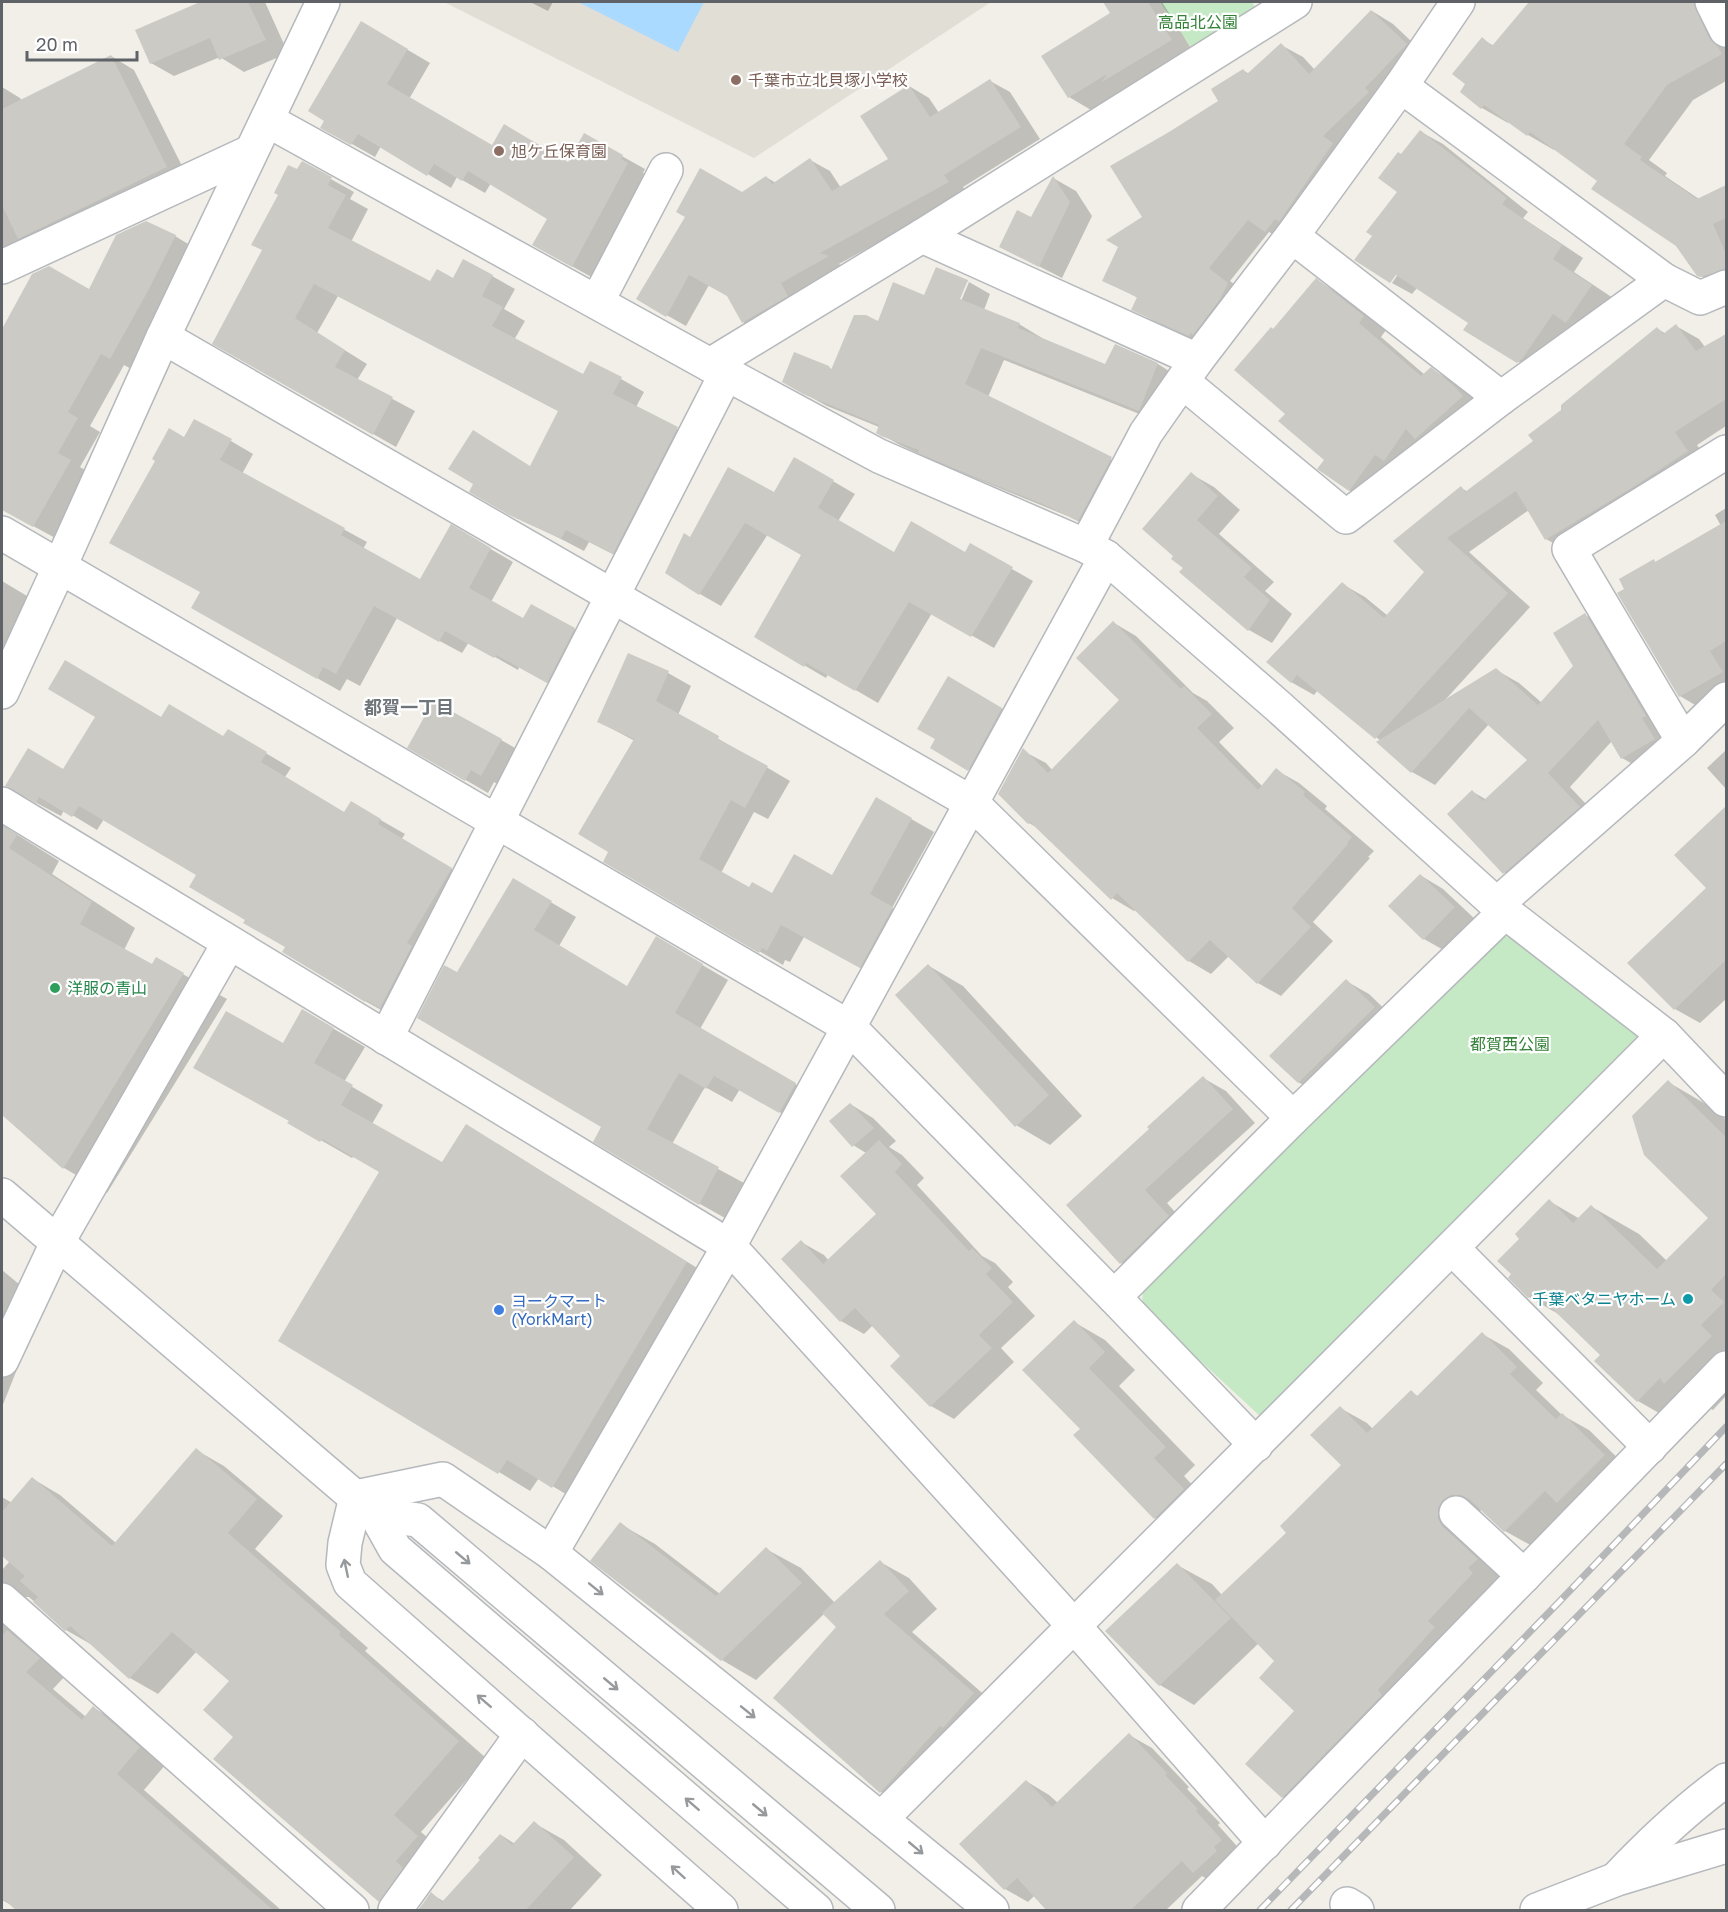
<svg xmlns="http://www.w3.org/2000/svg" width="1728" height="1912" font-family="'Golos Text','Noto Sans JP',sans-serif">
	<rect width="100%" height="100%" fill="#f1efe8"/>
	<polygon fill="#e1ded6" points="444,2 991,2 754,158"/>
	<g fill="#c5e8c5">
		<polygon points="1160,2 1252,2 1255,7 1193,50"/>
		<polygon points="1517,936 1642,1037 1260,1416 1142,1307 1143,1288 1493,937"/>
	</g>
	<polygon fill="#aadaff" points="578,2 704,2 678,52"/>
	<g fill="#0003">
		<polygon points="204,2 265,2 288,53 244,72 220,57 174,76 151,63 137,31"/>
		<polygon points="530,2 553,2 548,11"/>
		<polygon points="1120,2 1162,2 1194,53 1091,110 1069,97 1112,14 1109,8"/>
		<polygon points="1531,2 1709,2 1726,35 1726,81 1693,100 1649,160 1667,173 1665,176 1699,199 1726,187 1726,291 1698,274 1677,245 1599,181 1555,149 1554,150 1528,135 1509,121 1508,123 1482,108 1467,84 1482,39 1494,46"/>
		<polygon points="1372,11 1393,24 1428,57 1287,243 1269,232 1230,281 1249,296 1211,347 1154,321 1133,309 1138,298 1104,280 1144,218 1170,133 1220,101 1243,70 1249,74 1281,45 1303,57 1315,70"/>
		<polygon points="362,23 430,63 409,99 492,147 569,164 584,135 645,169 643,173 650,177 595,279 557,258 549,218 491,183 485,193 457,177 451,188 381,146 375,157 322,127"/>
		<polygon points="111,56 134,70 189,180 2,275 2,87 20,98 22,101"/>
		<polygon points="990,81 1010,92 1040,139 963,187 967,194 839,264 846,268 763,334 743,322 728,296 709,285 686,326 638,299 742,193 766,177 776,183 810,160 830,171 841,188 890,160 909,86 929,98 939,113"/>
		<polygon points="1421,132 1443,144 1528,212 1523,218 1583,258 1574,272 1613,298 1540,374 1514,359 1470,322 1417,288 1412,294 1392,283 1401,270 1374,236 1399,192 1402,156"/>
		<polygon points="302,163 354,192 350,199 368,209 351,242 431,283 492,276 515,289 504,309 525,321 514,340 584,376 591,363 621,379 644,392 636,407 700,441 636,566 589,542 584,551 494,504 531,467 560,412 338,296 317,333 367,364 357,380 415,411 396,447 214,343 263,250"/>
		<polygon points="1053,178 1076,191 1092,216 1062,278 1001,247 1032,219"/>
		<polygon points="175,236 198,250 133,370 124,365 90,426 100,432 80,467 93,475 57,539 2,509 2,327 4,328 90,291"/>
		<polygon points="936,268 969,282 966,282 956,305 959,306 969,282 990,294 984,310 1019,324 1042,338 1041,340 1106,366 1116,345 1158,364 1180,378 1162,423 1004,360 988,397 1134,471 1101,533 1070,517 943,465 900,445 877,432 879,427 827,406 807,395 828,367 833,370 879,323 925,297"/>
		<polygon points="1317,280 1339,294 1386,330 1381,337 1425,375 1431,369 1454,382 1477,401 1372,503 1349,490 1287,413 1274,330"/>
		<polygon points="1676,326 1699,339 1705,347 1726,336 1726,426 1697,445 1710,464 1569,552 1546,539 1529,510 1469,552 1530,607 1445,700 1496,670 1519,683 1542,703 1575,666 1585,615 1608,628 1677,752 1645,771 1622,758 1612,741 1570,787 1601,820 1527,886 1504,872 1473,792 1487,800 1529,760 1489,724 1435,785 1412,772 1379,742 1381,741 1318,690 1314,695 1291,682 1342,584 1365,597 1388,616 1426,571 1461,488 1468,492 1535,442 1563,411 1658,329 1666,334"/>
		<polygon points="184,439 231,441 253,454 242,474 367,542 363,549 421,581 451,526 513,562 491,602 524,620 574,629 597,643 570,695 519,667 518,670 469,642 462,653 397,618 360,686 347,679 340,691 216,621 201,592"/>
		<polygon points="795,459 855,494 838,521 894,554 965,554 970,545 1033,581 994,648 932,613 878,703 828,674 826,678 756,637 803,555 768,534 721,606 700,594 690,539 774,494"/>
		<polygon points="1191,474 1214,487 1240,510 1219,534 1274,582 1265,591 1292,614 1272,643 1249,630 1185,568"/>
		<polygon points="1726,508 1726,693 1700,708 1680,696 1626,589 1654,561 1657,563 1721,526 1715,515"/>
		<polygon points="2,581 37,602 2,665"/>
		<polygon points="1114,623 1136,636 1193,693 1207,701 1234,728 1219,742 1262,786 1276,770 1299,783 1327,806 1325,809 1374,851 1368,857 1370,858 1313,922 1333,941 1281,996 1258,983 1229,956 1211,974 1189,961 1136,910 1134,911 1112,898 1041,830 1029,823 999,794 1023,751 1046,763 1052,770 1121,700"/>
		<polygon points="629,655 668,673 691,686 678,715 790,781 768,819 754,812 721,873 750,889 772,895 833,877 876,799 934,832 892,908 915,922 883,980 804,937 790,962 785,960 783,965 605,861 610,851 635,741 599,722"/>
		<polygon points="949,678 1024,722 991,782 932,748 937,739"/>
		<polygon points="162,719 224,738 228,731 291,768 285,777 345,813 351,803 405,834 401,840 476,883 390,1015 365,1001 247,920 198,875 104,819 97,830 64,810 61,816 31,800 64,770"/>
		<polygon points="501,740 524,753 504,788 494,782 488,793 409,747"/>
		<polygon points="1726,750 1726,789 1707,768"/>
		<polygon points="2,825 59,861 52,874 135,928 124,950 152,966 156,959 227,999 107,1193 64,1168 2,1113"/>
		<polygon points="1725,848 1726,999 1700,1023 1675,1009 1708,888"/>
		<polygon points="1420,875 1443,889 1477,921 1447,952 1424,939"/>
		<polygon points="513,880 576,917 559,946 628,988 656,938 728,980 700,1029 821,1099 805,1127 740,1089 732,1102 705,1087 672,1144 744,1183 725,1218 700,1204 603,1126 457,974"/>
		<polygon points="929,966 963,986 1082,1116 1050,1145 1016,1125"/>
		<polygon points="1346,981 1369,994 1397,1021 1321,1095 1298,1082"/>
		<polygon points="303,1011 365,1047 344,1082 383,1105 372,1124 442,1164 498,1144 718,1281 584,1505 539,1478 530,1491 499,1472 381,1172 354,1156 352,1158 289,1122 283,1045"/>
		<polygon points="1203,1078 1226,1091 1255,1123 1167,1203 1191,1230 1144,1276 1121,1263 1068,1205 1151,1129"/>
		<polygon points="1668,1082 1716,1110 1726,1120 1726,1396 1713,1410 1706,1406 1685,1428 1638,1401 1602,1355 1560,1315 1529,1297 1510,1278 1521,1239 1549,1201 1580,1219 1592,1207 1639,1234 1667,1261 1710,1218"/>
		<polygon points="850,1104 873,1118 896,1141 889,1147 902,1155 924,1178 917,1185 982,1256 995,1263 1013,1282 1008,1287 1035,1316 1001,1348 1014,1362 954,1419 931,1406 892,1366 903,1356 873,1325 864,1334 841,1321 801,1242 824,1255 829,1261 878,1214 866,1153 853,1145"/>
		<polygon points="2,1270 43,1304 2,1407"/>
		<polygon points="1074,1322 1105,1340 1135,1370 1119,1386 1195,1465 1184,1476 1213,1507 1185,1535 1155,1518 1082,1429"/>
		<polygon points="1482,1334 1509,1349 1543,1383 1536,1390 1562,1415 1589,1430 1631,1471 1532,1546 1505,1531 1482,1510 1469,1515 1503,1575 1310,1812 1283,1797 1297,1710 1276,1661 1259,1643 1194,1705 1160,1685 1108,1631 1177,1565 1212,1584 1222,1595 1288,1533 1343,1465 1340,1408 1367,1423 1373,1429 1411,1392 1419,1397"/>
		<polygon points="196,1450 224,1466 283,1516 255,1549 368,1648 365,1651 486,1758 421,1832 445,1852 396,1910 379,1901 235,1736 231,1681 197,1651 158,1694 130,1678 94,1646 66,1630 29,1597 25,1597 15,1604 66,1675 53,1689 86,1717 94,1708 121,1724 166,1764 144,1790 281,1910 20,1910 2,1900 2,1779 12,1783 2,1774 2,1570 10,1561 2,1554 2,1497 12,1503 33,1479 60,1495 116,1543"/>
		<polygon points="620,1524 655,1544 720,1594 766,1549 801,1568 835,1603 880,1562 909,1578 937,1609 912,1632 1003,1711 910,1809 881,1792 838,1627 825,1613 756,1680 722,1660 593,1560"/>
		<polygon points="1129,1735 1152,1748 1189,1787 1187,1789 1220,1823 1218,1825 1244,1854 1217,1885 1202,1876 1166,1910 1050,1910 1035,1895 1028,1902 1005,1889 1026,1781 1049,1795 1058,1803"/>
		<polygon points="534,1823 564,1840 602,1875 570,1910 418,1910 431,1894 445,1902 501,1835 515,1844"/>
	</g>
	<g fill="#cccac5">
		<polygon points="200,2 248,2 266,40 219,60 210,38 150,64 135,30"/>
		<polygon points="1103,2 1148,2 1172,40 1102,82 1107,74 1068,98 1041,56 1110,13"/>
		<polygon points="1529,2 1693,2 1709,38 1718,47 1722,54 1667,85 1624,144 1642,157 1640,160 1697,199 1726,185 1726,218 1713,224 1726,254 1726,269 1701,277 1697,276 1676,246 1591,189 1597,181 1530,132 1527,136 1484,105 1481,109 1460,92 1465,84 1452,74 1482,37 1492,46"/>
		<polygon points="1371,10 1407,44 1365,88 1369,92 1323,136 1333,143 1279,222 1275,219 1265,232 1248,220 1209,268 1228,283 1220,299 1193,335 1190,333 1189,336 1131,310 1137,297 1102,281 1118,247 1106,240 1142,217 1110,166 1169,132 1218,101 1211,89 1243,69 1247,74 1281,43 1309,74"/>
		<polygon points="361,21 408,49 387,84 492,145 504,124 568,162 584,133 623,155 621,159 628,163 572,267 532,245 547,219 468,171 462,181 434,164 427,176 358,134 351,145 320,128 324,121 308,111"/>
		<polygon points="111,55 167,167 18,239 2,205 2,109"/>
		<polygon points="990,79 1021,127 944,175 949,182 820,253 829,256 781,283 788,296 742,323 727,296 689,275 666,317 636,299 685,217 676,212 700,168 742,192 766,176 772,184 810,158 832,191 888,159 860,116 909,85 930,117"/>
		<polygon points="1420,130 1507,198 1502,204 1562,245 1553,259 1592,285 1566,323 1553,314 1522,359 1517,363 1463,330 1468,323 1396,275 1390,283 1354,260 1372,236 1366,232 1397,192 1378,178 1398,152 1401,154"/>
		<polygon points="302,161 332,177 328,185 346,195 328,228 430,281 437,269 453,278 463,259 493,275 482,296 503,307 492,326 583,374 590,361 622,377 613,394 678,427 613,554 566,530 561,539 509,515 469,492 473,484 448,469 473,430 530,466 558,411 314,284 295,318 345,350 335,367 393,397 373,435 212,344 262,250 251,245 278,195 274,193 288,165 297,169"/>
		<polygon points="1053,176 1070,202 1039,267 999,247 1017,210 1031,217"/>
		<polygon points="146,221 176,235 148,291 110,359 101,354 68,412 78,418 58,453 71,460 33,527 2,510 2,329 32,274 49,266 89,289 116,235"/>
		<polygon points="936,267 968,280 960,299 1020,323 1018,328 1105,364 1115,344 1158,363 1139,411 981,348 965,384 1112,457 1078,521 1045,505 953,468 918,453 919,450 881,436 876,433 879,425 803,394 782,382 794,352 829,366 831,370 854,315 866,315 878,321 893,282 924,295"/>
		<polygon points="1316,278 1364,316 1359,323 1421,376 1431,367 1454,386 1463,396 1415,439 1406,429 1384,461 1375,455 1349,491 1317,469 1324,460 1278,421 1285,414 1234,370 1271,327 1273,329"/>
		<polygon points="1676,324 1696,351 1726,334 1726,399 1675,432 1688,451 1630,489 1545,540 1516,491 1447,538 1508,593 1375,739 1297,675 1291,683 1266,662 1342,582 1384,618 1424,572 1393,541 1461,486 1465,492 1533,441 1528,435 1561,410 1561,405 1657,327 1663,334"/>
		<polygon points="194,419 232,439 220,460 345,528 341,535 420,579 451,524 491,548 469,588 523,618 531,604 575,628 547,683 496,655 494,658 445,631 439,642 374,606 336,674 323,667 317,679 191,608 200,592 109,543 155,461 152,459 169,428 184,437"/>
		<polygon points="794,457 834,480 818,508 894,552 911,521 965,552 970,543 1013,567 971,637 909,602 855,691 806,663 804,667 754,637 801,555 745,523 699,595 665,573 684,533 690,537 728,467 774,492"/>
		<polygon points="1191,472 1218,496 1197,520 1252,568 1244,577 1270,600 1248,631 1179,572 1183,568 1171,559 1173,556 1142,529"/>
		<polygon points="1726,521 1726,641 1710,651 1723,672 1679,697 1617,593 1624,589 1619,579 1654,559 1655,562"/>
		<polygon points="1585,613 1646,716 1642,718 1655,739 1621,759 1598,720 1548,773 1580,807 1503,874 1447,814 1472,790 1483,801 1527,760 1469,708 1411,773 1376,742 1496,668 1538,705 1573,666 1553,633"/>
		<polygon points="1113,621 1181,689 1184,686 1212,714 1197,728 1258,790 1276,768 1305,792 1303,795 1352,837 1347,843 1348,844 1292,908 1311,927 1257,984 1210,940 1188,962 1117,893 1111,900 1030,822 1028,824 998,794 1023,748 1048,773 1119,700 1076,658"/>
		<polygon points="628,653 669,671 656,701 719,736 718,739 768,766 745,808 731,800 699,859 749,887 752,882 772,893 794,854 832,875 876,797 912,818 870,894 893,907 860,968 781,925 767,951 762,948 759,953 603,862 608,852 578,834 634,739 597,722"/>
		<polygon points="65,660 161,717 169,704 223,736 228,729 267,752 261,762 344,812 351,801 381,819 378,824 452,868 407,943 412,946 380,1008 366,1000 365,1002 282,952 285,947 243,923 245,920 189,887 196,875 79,806 72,817 39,797 36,803 5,786 28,748 63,769 95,717 48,689"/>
		<polygon points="948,676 1002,708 968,771 930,748 935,739 917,729"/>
		<polygon points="433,701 502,739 481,776 471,770 465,781 407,748"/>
		<polygon points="1726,806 1726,960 1674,1010 1627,963 1706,888 1674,855"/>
		<polygon points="2,826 17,835 9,848 92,902 80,924 152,964 156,957 184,973 63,1169 2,1115"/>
		<polygon points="1420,874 1455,907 1423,940 1388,906"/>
		<polygon points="513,878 552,901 534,930 627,986 656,936 703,964 675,1013 796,1083 779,1113 714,1076 706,1089 679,1073 647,1129 719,1167 699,1205 593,1142 601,1127 417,1018 444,965 457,972"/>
		<polygon points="928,964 1049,1095 1015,1127 895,995"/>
		<polygon points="1346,979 1375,1007 1298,1083 1269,1056"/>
		<polygon points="302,1009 334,1028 314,1063 353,1085 341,1105 442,1162 466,1124 687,1262 552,1488 507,1460 498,1474 278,1341 379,1172 322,1139 320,1142 287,1123 289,1121 193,1068 226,1011 283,1043"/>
		<polygon points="1203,1076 1233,1109 1145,1190 1169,1216 1120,1264 1066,1205 1149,1129 1147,1127"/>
		<polygon points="1668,1080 1726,1137 1726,1274 1711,1290 1724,1302 1701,1325 1712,1336 1664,1384 1660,1378 1637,1402 1594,1361 1600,1355 1535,1292 1528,1298 1508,1278 1511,1274 1497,1261 1519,1239 1515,1234 1549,1199 1573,1223 1591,1205 1657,1269 1708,1218 1644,1155 1632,1116"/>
		<polygon points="850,1103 874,1128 852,1147 829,1121"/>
		<polygon points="879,1140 902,1164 895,1172 969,1251 972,1248 992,1268 986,1274 1013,1302 979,1335 992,1348 930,1407 890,1366 900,1356 855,1308 840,1322 781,1259 801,1240 823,1264 876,1214 840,1176"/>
		<polygon points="1074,1320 1105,1352 1089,1368 1166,1447 1154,1458 1184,1489 1154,1519 1073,1435 1080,1429 1022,1370"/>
		<polygon points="1482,1332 1517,1367 1510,1374 1556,1419 1562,1413 1605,1455 1557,1503 1545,1491 1504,1532 1469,1499 1461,1495 1451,1495 1443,1500 1438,1508 1438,1519 1443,1527 1478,1559 1468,1568 1473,1573 1428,1621 1435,1627 1378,1690 1382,1695 1282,1798 1245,1764 1294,1711 1259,1678 1274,1661 1215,1600 1286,1533 1280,1526 1341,1465 1310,1435 1340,1406 1367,1433 1411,1390 1417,1396"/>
		<polygon points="196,1448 257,1499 228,1533 341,1632 339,1635 459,1741 394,1815 418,1836 396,1861 403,1868 379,1902 213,1759 233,1737 203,1710 229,1681 172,1632 129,1679 70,1626 65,1631 33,1602 38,1597 20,1581 25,1576 2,1556 2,1512 32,1477 112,1546"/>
		<polygon points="620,1522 716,1596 766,1547 802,1583 721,1661 590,1561"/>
		<polygon points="880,1560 909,1591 884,1614 974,1693 943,1728 940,1726 880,1793 773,1698 836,1627 822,1613"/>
		<polygon points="1177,1563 1231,1618 1159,1686 1105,1631"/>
		<polygon points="7,1630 40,1658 26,1672 82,1720 93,1706 140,1747 117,1774 274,1911 17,1911 2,1898 2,1636"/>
		<polygon points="1129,1733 1167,1773 1165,1775 1198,1809 1196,1811 1222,1840 1214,1847 1217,1851 1193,1873 1182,1861 1130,1911 1047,1911 1017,1878 1004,1890 959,1844 1026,1780 1052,1807"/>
		<polygon points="534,1821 574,1857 525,1911 418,1911 431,1892 442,1902 480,1860 478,1858 500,1834 512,1845"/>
	</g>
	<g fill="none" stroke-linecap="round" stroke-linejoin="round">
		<g stroke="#b5b8bc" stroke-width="36">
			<g id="minor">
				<polyline points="1712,2 1726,30"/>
				<polyline points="267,120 710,365 879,456 1086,546 1106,557 1279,707 1505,912 1664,1035 1726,1100"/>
				<polyline points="922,236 1197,360"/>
				<polyline points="1292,236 1501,398"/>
				<polyline points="2,267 250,152"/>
				<polyline points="1664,280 1700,298 1726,287"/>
				<polyline points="597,302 666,170"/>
				<polyline points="163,337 972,803 1293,1118"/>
				<polyline points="710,365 922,236 1295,2"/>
				<polyline points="1183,382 1346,517 1501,398 1664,280 1401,86"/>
				<polyline points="2,533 849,1027 1114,1297 1256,1445"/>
				<polyline points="1086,546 1146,433 1197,360 1292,236 1401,86 1458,2"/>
				<polyline points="2,692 60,566 163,337 323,2"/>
				<polyline points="1683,741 1569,549 1726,452"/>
				<polyline points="2,804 729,1246 1074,1626 1265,1843"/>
				<polyline points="1497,904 1683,741 1726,699"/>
				<polyline points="386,1038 726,374"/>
				<polyline points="2,1195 376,1515 395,1549 816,1910"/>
				<polyline points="1452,1248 1650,1447"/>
				<polyline points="1114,1297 1293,1118 1505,912"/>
				<polyline points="2,1360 57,1243 229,943"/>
				<polyline points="1456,1513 1524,1576"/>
				<polyline points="376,1515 418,1520 878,1910"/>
				<polyline points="551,1553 729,1246 1106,557"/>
				<polyline points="2,1600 352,1910"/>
				<polyline points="881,1819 1664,1035"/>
				<path d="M1617,1878C1651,1842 1686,1809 1726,1780"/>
				<polyline points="1347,1904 1357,1910"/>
				<polyline points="395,1910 522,1734"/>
				<polyline points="721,1910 350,1583 343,1565 345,1543 356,1497 443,1479 551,1553 881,1819 992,1910"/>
				<polyline points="1199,1910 1726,1368"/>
				<polyline points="1537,1910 1617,1879 1726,1846"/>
			</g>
		</g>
		<use href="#minor" stroke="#fff" stroke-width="33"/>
		<g stroke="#b6b7b8" stroke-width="7">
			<g id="rail">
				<polyline points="1260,1910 1560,1601 1726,1427"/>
				<polyline points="1291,1910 1726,1464"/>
			</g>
		</g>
		<use href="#rail" stroke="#fff" stroke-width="4.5" stroke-dasharray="14" stroke-linecap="butt"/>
	</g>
	<defs><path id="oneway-shaft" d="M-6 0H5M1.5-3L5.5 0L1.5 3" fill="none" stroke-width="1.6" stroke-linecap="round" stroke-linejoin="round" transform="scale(1.5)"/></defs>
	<g stroke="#979a9d">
		<use href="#oneway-shaft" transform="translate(463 1558) rotate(40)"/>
		<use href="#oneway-shaft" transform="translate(346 1568) rotate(-102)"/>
		<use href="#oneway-shaft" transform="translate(596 1589) rotate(39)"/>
		<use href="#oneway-shaft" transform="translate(611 1684) rotate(40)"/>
		<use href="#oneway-shaft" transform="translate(484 1701) rotate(-139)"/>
		<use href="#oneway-shaft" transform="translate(748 1712) rotate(39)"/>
		<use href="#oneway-shaft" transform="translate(692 1804) rotate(-139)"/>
		<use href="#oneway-shaft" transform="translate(760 1810) rotate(40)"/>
		<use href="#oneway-shaft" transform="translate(916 1848) rotate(40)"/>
		<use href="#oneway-shaft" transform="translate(678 1872) rotate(-138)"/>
	</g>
	<g fill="#8d6e63" stroke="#fff" stroke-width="2">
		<circle cx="736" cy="80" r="6"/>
		<circle cx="499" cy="151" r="6"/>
	</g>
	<circle fill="#2e9e5b" stroke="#fff" stroke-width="2" cx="55" cy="988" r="6"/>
	<circle fill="#0f9aa8" stroke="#fff" stroke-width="2" cx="1688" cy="1299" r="6"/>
	<circle fill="#3f7fe0" stroke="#fff" stroke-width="2" cx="499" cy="1310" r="6"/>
	<g text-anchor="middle" stroke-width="4.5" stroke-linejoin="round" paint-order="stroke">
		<g font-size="16" fill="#348238" stroke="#fff">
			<text x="1198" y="28">高品北公園</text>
			<text x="1510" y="1050">都賀西公園</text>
		</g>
		<g font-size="16" fill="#785e54" stroke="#fff" text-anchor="start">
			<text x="748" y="86">千葉市立北貝塚小学校</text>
			<text x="511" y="157">旭ケ丘保育園</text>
		</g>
		<g font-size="16" fill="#27864d" stroke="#fff" text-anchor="start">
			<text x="67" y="994">洋服の青山</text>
		</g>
		<g font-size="16" fill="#0d838f" stroke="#fff" text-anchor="end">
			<text x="1676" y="1305">千葉ベタニヤホーム</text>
		</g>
		<g font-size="16" fill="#366cbe" stroke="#fff" text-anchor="start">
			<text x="511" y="1307">ヨークマート<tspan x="511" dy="18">(YorkMart)</tspan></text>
		</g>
		<g font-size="18" font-weight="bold" fill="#70757a" stroke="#fff">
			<text x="409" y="714">都賀一丁目</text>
		</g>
	</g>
	<rect width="1728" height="1912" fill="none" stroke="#5f6368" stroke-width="6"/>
	<path d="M27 51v9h110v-9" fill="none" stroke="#5f6368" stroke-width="3"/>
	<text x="36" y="51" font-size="18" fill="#5f6368" stroke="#ffffff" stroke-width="4.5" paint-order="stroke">20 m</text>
</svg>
